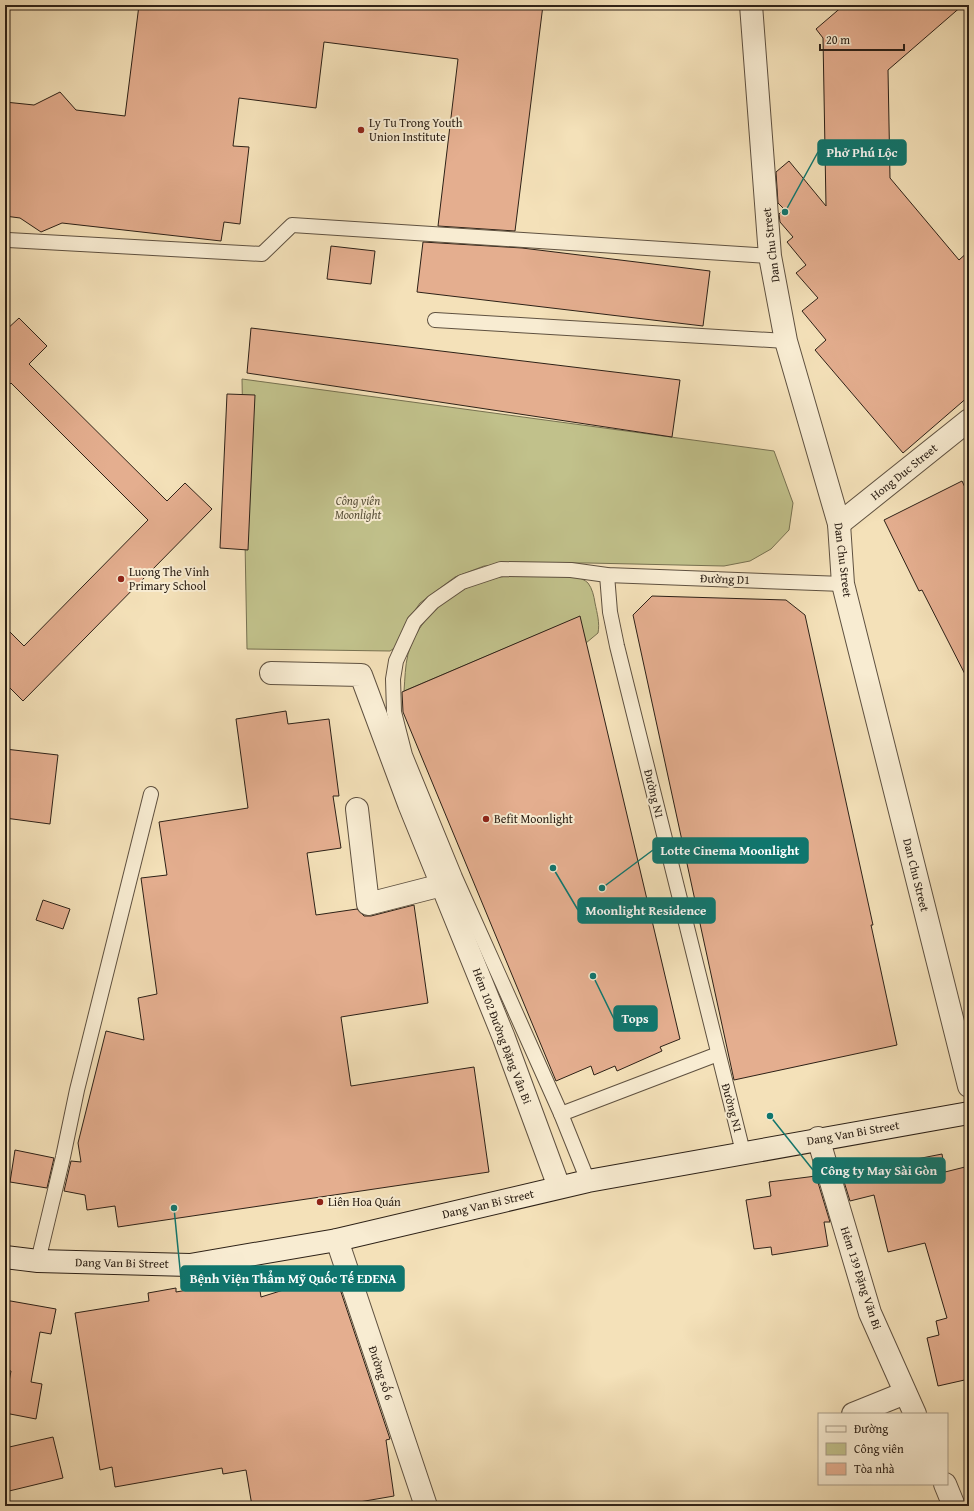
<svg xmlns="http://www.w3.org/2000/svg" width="974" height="1511" font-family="'Gentium Book Plus',serif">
	<rect width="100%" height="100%" fill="#f4e1b9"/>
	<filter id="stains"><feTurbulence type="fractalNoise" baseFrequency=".005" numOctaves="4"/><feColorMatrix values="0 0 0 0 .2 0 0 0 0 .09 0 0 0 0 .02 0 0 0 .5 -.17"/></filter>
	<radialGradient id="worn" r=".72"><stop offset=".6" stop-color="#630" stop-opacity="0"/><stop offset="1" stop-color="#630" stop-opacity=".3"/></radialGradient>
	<g fill="#c1c18b" stroke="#777151">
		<polygon points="242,379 774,451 793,503 789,530 771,549 750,561 724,566 588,563 518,563 484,566 455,577 420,603 405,625 396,647 390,651 247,649"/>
		<path d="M515,575C533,575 575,570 588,583C592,588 594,596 595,603C597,613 600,623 598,633L586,643L579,617L404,691C405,679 405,666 408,654C422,606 468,579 515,575Z"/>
	</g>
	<g fill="#e4ae8f" stroke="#2d2117">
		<polygon points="139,5 543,5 515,231 438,226 458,59 324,42 316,108 239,98 233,146 249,147 240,224 224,222 221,241 62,223 41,232 20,218 5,216 5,102 34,105 60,92 76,110 125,116"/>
		<polygon points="844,5 963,5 888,70 890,178 959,260 969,251 969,396 903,453 815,350 826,340 802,311 818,298 796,273 806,265 787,242 793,237 780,222 779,214 784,209 778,203 776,172 789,161 826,206 823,38 816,29"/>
		<polygon points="423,242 522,248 710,271 703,326 417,292"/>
		<polygon points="331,246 375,251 371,284 327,279"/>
		<polygon points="19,318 47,346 29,364 167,501 185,483 212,509 23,701 5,683 5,627 24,646 148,520 11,383 5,389 5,331"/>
		<polygon points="251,328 680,380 672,437 247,373"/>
		<polygon points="227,394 255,395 248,550 220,548"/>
		<polygon points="962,481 969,496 969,682 922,590 919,591 884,520"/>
		<polygon points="652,596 786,600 805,615 873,925 871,925 897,1045 734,1080 633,615"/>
		<polygon points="580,616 680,1039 660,1047 662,1051 617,1071 615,1066 594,1075 591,1066 556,1081 403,712 402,692"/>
		<polygon points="286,711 288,724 329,719 339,796 333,796 341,848 307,853 316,915 357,909 364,916 371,916 414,905 428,1003 341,1017 351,1086 474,1067 489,1172 118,1227 115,1206 87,1210 85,1195 64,1191 71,1161 81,1162 78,1143 106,1031 144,1040 138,998 157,994 141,878 167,875 159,822 248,808 236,719"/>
		<polygon points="5,749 58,755 50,824 5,818"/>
		<polygon points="43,900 70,909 63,929 36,920"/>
		<polygon points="15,1150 54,1158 47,1188 10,1182"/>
		<polygon points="942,1154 945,1172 969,1166 969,1379 938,1386 927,1338 939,1335 936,1321 947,1318 925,1243 888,1252 874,1195 850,1201 841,1172 880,1162 881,1166"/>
		<polygon points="816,1176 830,1222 824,1222 828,1246 772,1255 771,1247 754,1249 746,1200 771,1196 769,1182"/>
		<polygon points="335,1274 390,1439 386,1440 394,1496 336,1506 252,1506 246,1470 223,1474 222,1468 115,1487 112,1467 100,1470 75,1313 149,1301 148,1293 176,1288 176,1292 258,1278 261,1297"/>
		<polygon points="5,1300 56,1309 51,1334 40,1332 31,1382 42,1384 36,1419 5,1413 5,1403 11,1371 5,1370"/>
		<polygon points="53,1437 63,1478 5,1492 5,1448"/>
	</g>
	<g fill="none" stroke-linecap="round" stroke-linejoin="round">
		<g stroke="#5f5140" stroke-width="16">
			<g id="service">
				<polyline points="8,240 262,254 292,225 770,256"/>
				<polyline points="435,320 786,341"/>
				<polyline points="607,575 610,612 617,646 743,1152"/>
				<polyline points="561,1114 718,1054"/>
				<polyline points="588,1181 561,1114 455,877 405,755 394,712 393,679 396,661 414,622 433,602 462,582 501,569 571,570 607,575 843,584"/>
				<polyline points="38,1261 63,1157 77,1090 151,794"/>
			</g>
		</g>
		<g stroke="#5f5140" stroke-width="24">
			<g id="minor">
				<polyline points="839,524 969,420"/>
				<polyline points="271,673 361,675 409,804 504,1038 559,1187"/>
				<polyline points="357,809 368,904 442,885"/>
				<polyline points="818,1138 870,1313 915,1414"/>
				<polyline points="337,1240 426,1506"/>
				<polyline points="853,1414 905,1393"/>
				<polyline points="945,1484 954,1506"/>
			</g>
		</g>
		<g stroke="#5f5140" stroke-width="24">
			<polyline id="tertiary" points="751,5 770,256 786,341 839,524 843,584 969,1086"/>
		</g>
		<g stroke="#2d2117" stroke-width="24">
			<polyline id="secondary" points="5,1257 38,1261 190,1265 337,1240 588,1181 969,1113"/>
		</g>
		<use href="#service" stroke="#f8ecd2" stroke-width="14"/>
		<use href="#minor" stroke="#f8ecd2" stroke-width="22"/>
		<use href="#tertiary" stroke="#f8ecd2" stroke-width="22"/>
		<use href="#secondary" stroke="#f8ecd2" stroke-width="22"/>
	</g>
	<g fill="#8f2418" stroke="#f8ecd2" stroke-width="1.5">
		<circle cx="361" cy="130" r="4"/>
		<circle cx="121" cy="579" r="4"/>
		<circle cx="486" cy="819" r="4"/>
		<circle cx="320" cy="1202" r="4"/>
	</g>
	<g text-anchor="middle" stroke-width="4" stroke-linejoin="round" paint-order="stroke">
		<g font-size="12" fill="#2d2117" stroke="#f8ecd2" text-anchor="start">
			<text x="369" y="127">Ly Tu Trong Youth<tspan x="369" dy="14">Union Institute</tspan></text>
			<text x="129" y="576">Luong The Vinh<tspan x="129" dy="14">Primary School</tspan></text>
			<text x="494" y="823">Befit Moonlight</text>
			<text x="328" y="1206">Liên Hoa Quán</text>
		</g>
		<g font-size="12" fill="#2d2117" stroke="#f8ecd2">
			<text transform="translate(771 245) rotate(-97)" y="4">Dan Chu Street</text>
			<text transform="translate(904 472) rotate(-39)" y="4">Hong Duc Street</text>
			<text transform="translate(843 560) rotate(83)" y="4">Dan Chu Street</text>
			<text transform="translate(725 579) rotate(2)" y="4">Đường D1</text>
			<text transform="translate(654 794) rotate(76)" y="4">Đường N1</text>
			<text transform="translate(916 875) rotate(76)" y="4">Dan Chu Street</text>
			<text transform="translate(502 1036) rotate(69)" y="4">Hẻm 102 Đường Đặng Vân Bi</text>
			<text transform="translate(732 1108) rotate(75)" y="4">Đường N1</text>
			<text transform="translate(853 1133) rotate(-10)" y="4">Dang Van Bi Street</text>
			<text transform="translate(488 1204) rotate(-13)" y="4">Dang Van Bi Street</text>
			<text transform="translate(122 1263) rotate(1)" y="4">Dang Van Bi Street</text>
			<text transform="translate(861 1278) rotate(72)" y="4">Hẻm 139 Đặng Văn Bi</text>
			<text transform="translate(381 1373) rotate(72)" y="4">Đường số 6</text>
		</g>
		<g font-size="12" font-style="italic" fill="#59513a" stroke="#f8ecd2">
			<text x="358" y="505">Công viên<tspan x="358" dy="14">Moonlight</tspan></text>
		</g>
	</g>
	<path fill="none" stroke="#0f766e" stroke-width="1.5" d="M785 212L818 152M602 888L653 850M553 868L578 910M593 976L614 1019M770 1116L813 1170M174 1208L181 1279"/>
	<g fill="#0f766e" stroke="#f8ecd2" stroke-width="1.5">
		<circle cx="785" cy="212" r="4"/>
		<circle cx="602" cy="888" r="4"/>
		<circle cx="553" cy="868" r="4"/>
		<circle cx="593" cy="976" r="4"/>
		<circle cx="770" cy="1116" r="4"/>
		<circle cx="174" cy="1208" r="4"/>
	</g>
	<g fill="#0f766e" stroke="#0f766e" stroke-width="1.5">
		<rect x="818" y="140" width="88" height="25" rx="4"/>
		<rect x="653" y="838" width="155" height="25" rx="4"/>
		<rect x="578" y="898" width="137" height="25" rx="4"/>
		<rect x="614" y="1006" width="43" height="25" rx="4"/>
		<rect x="813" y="1158" width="132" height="25" rx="4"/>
		<rect x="181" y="1266" width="223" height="25" rx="4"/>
	</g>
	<g font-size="13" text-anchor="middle" font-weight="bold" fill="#fff">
		<text x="862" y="157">Phở Phú Lộc</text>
		<text x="730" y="855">Lotte Cinema Moonlight</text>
		<text x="646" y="915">Moonlight Residence</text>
		<text x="635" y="1023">Tops</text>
		<text x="879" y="1175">Công ty May Sài Gòn</text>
		<text x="293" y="1283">Bệnh Viện Thẩm Mỹ Quốc Tế EDENA</text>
	</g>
	<rect width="974" height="1511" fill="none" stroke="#f4e1b9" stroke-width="20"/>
	<rect x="6" y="6" width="962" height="1499" fill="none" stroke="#2d2117" stroke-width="2"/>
	<rect x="10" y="10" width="954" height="1491" fill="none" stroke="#2d2117"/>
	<rect x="818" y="1413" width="130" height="72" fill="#f8ecd2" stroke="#a79b87"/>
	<rect x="826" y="1426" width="20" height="6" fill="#f8ecd2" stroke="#a79b87"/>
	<text x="854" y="1433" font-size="12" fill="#2d2117">Đường</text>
	<rect x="826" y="1443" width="20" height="12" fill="#c1c18b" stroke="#a79b87"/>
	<text x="854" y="1453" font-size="12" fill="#2d2117">Công viên</text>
	<rect x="826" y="1463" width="20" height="12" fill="#e4ae8f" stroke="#a79b87"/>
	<text x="854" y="1473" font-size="12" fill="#2d2117">Tòa nhà</text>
	<path d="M820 44v6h84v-6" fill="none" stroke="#2d2117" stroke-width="2"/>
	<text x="826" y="44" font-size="12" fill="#2d2117" stroke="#f8ecd2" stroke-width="3" paint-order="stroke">20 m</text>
	<rect width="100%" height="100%" filter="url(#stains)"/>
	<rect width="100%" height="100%" fill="url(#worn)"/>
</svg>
